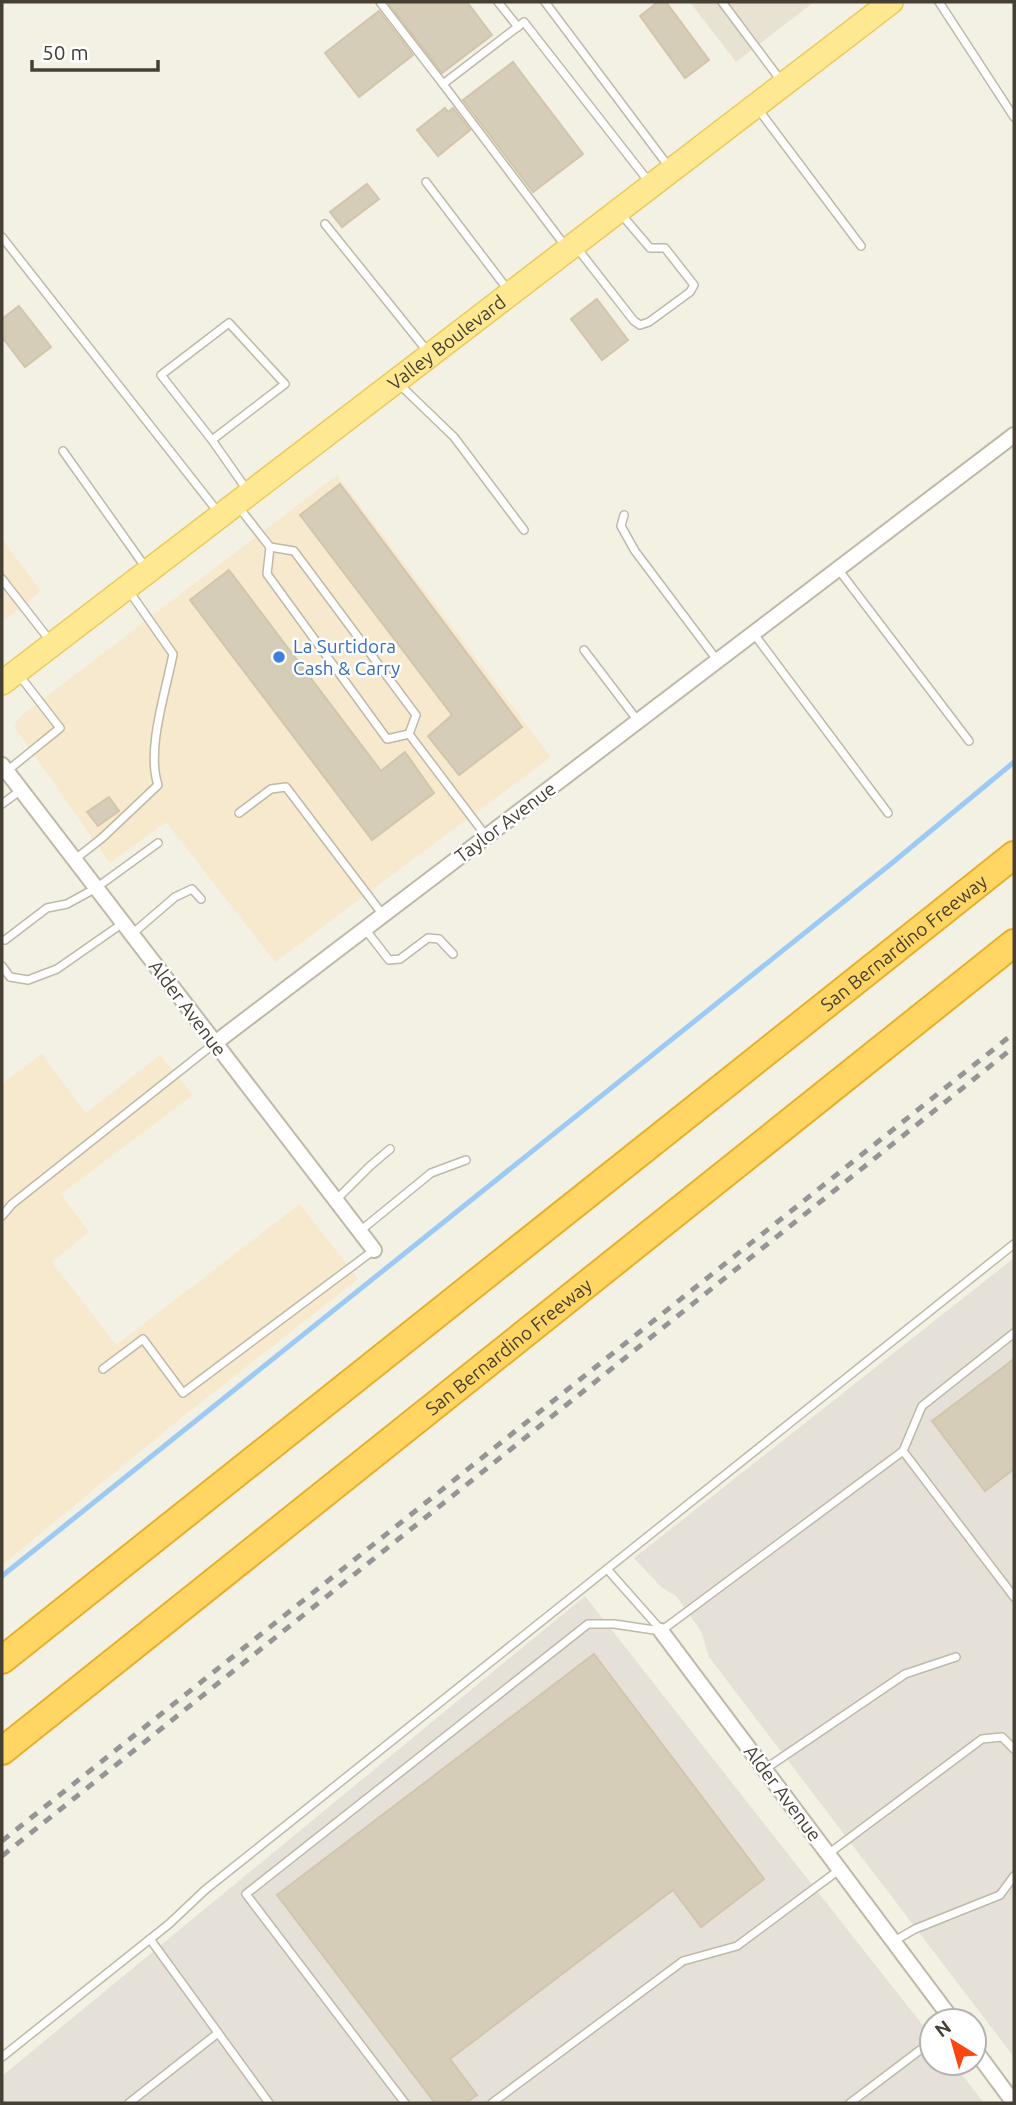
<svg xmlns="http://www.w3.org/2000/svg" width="1016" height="2105" font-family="Ubuntu,sans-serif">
	<rect width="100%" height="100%" fill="#f3f0e4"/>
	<polygon fill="#e8e2d2" points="690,2 814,2 736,62"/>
	<g fill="#f7e9ce">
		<polygon points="337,475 551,757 275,962 166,822 110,863 15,728 16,722 22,715"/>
		<polygon points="2,539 41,591 2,622"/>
		<polygon points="42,1054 86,1113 160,1055 193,1095 61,1194 89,1232 52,1262 116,1345 300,1204 358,1279 176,1422 2,1565 2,1084"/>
	</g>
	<g fill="#e5e1d9">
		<polygon points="1014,1258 1014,2057 709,1657 701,1631 676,1596 662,1588 634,1558"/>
		<polygon points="585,1596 932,2037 932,2063 953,2063 984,2103 2,2103 2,2076"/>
	</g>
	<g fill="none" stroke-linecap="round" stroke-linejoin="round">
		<polyline stroke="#9ccaf5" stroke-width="5" points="2,1576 892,863 1014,762"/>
	</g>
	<g fill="#d6cdb9" stroke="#d1c5ac" stroke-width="2">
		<polygon points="392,2 467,2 492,35 442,73 389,4"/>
		<polygon points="658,2 666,2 709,60 685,78 640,16"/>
		<polygon points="379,11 413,55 359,97 325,53"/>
		<polygon points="513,62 583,154 533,192 463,100"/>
		<polygon points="445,108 448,112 453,108 470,130 438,156 417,130"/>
		<polygon points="367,184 379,199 342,227 330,212"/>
		<polygon points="597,299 628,340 602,360 571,319"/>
		<polygon points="19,306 51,347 25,367 2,337 2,319"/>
		<polygon points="340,484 522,727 459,775 428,736 452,715 300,515"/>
		<polygon points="229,570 381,771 405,752 434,793 372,840 190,600"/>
		<polygon points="109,797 119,811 98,826 87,812"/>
		<polygon points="1014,1359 1014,1469 985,1491 932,1421"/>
		<polygon points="594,1654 764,1879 701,1927 673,1890 450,2059 477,2095 466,2103 435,2103 277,1895"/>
	</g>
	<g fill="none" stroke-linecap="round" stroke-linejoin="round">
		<g stroke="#bfb9a6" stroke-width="10">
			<g id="service">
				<polyline points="380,2 443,84"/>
				<polyline points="498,2 518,27"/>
				<polyline points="545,2 669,167"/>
				<polyline points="722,2 782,82"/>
				<polyline points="939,2 1014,117"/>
				<polyline points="758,109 861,246"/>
				<polyline points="426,182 508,290"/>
				<polyline points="325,224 428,352"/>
				<polyline points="2,237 218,512"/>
				<polyline points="566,247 443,84 524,22 649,182"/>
				<polyline points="577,248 634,321 640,325 649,322 690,292 694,285 665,248 650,248 621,214"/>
				<polyline points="399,384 454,437 524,530"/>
				<polyline points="212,440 285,384 229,323 161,375 212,440 247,490"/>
				<polyline points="63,451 146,568"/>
				<polyline points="237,505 270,547 294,551 303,563 416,715 409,734 486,836"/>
				<polyline points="624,515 621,526 635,551 717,660"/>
				<polyline points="270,547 267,574 387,739 409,734"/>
				<polyline points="838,569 969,741"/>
				<polyline points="2,579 51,642"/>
				<polyline points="754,634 888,813"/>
				<polyline points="584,650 638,721"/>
				<polyline points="7,771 60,728 19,675"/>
				<polyline points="2,804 21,790"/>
				<polyline points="239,813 271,789 286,787 383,915"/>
				<path d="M74,860L102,838L158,785C146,750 166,691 173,654L129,591"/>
				<polyline points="365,929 389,960 400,959 428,938 439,939 453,954"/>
				<polyline points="132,934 175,897 192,889 201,899"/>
				<polyline points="5,940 47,908 67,904 96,888 158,843"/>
				<polyline points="2,966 10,977 28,980 57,969 123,923"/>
				<polyline points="336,1200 370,1166 390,1149"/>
				<polyline points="2,1216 12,1204 215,1043"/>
				<polyline points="360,1231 431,1173 466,1160"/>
				<polyline points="103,1369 143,1339 183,1393 374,1250"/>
				<polyline points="903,1451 1014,1597"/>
				<polyline points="607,1569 661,1630"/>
				<polyline points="765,1769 905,1674 956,1657"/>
				<polyline points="828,1854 982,1739 1002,1737 1014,1749"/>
				<polyline points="150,1939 269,2103"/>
				<polyline points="894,1941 915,1929 1000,1895 1014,1876"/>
				<polyline points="2,2057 169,1924 205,1890 1014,1244"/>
				<polyline points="129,2103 218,2033"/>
				<polyline points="405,2103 246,1894 588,1624 614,1624 661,1631 903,1451 922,1406 1014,1333"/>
				<polyline points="492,2103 683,1961 737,1946 839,1870"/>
				<polyline points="850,2103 932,2041"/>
			</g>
		</g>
		<g stroke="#bfb9a6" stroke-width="18">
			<g id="minor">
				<polyline points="2,765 374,1250"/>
				<polyline points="215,1043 1014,435"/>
				<polyline points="661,1631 953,2021"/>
				<polyline points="974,2049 1014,2103"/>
			</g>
		</g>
		<g stroke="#ebca5a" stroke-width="26">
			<g id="primary">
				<path id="s1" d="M2,683L891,2"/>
			</g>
		</g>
		<g stroke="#e7af2a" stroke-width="30">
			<g id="motorway">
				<path id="s2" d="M2,1660L1014,855"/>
				<path id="s3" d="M2,1751L1014,943"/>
			</g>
		</g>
		<use href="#service" stroke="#fff" stroke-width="7"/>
		<use href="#minor" stroke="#fff" stroke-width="14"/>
		<use href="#primary" stroke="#ffe892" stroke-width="23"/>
		<use href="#motorway" stroke="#ffd664" stroke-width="26"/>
		<g stroke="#959595" stroke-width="5" stroke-dasharray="9 9" stroke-linecap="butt">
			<polyline points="2,1841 1014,1033"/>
			<polyline points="2,1856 1014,1047"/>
		</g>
	</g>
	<circle fill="#3f7fe0" stroke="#fff" stroke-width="2.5" cx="279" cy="657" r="7"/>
	<g text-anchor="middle" stroke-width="5" stroke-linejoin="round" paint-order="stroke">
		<g font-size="19" fill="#464034" stroke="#fff">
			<text dy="7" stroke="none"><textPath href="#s1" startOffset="560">Valley Boulevard</textPath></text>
			<text transform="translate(505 822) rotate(-37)" y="7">Taylor Avenue</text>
			<text dy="7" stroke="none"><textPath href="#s2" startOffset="1152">San Bernardino Freeway</textPath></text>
			<text transform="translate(188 1008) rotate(53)" y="7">Alder Avenue</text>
			<text dy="7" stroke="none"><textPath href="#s3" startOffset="648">San Bernardino Freeway</textPath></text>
			<text transform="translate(783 1793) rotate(53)" y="7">Alder Avenue</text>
		</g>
		<g font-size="19" fill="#366cbe" stroke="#fff" text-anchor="start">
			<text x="293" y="653">La Surtidora<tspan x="293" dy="22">Cash &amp; Carry</tspan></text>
		</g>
	</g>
	<rect width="1016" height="2105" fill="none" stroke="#464034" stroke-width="7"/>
	<g transform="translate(953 2042) rotate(323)"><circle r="33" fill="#ffffff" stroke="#b5b3ae" stroke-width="2"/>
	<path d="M0-5L12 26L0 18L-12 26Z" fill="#ff4510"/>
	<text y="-10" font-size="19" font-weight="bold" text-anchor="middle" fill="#464034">N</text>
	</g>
	<path d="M32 60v10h126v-10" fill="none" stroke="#464034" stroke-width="3.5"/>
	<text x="42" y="60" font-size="21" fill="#464034" stroke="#ffffff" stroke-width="5" paint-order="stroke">50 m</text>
</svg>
